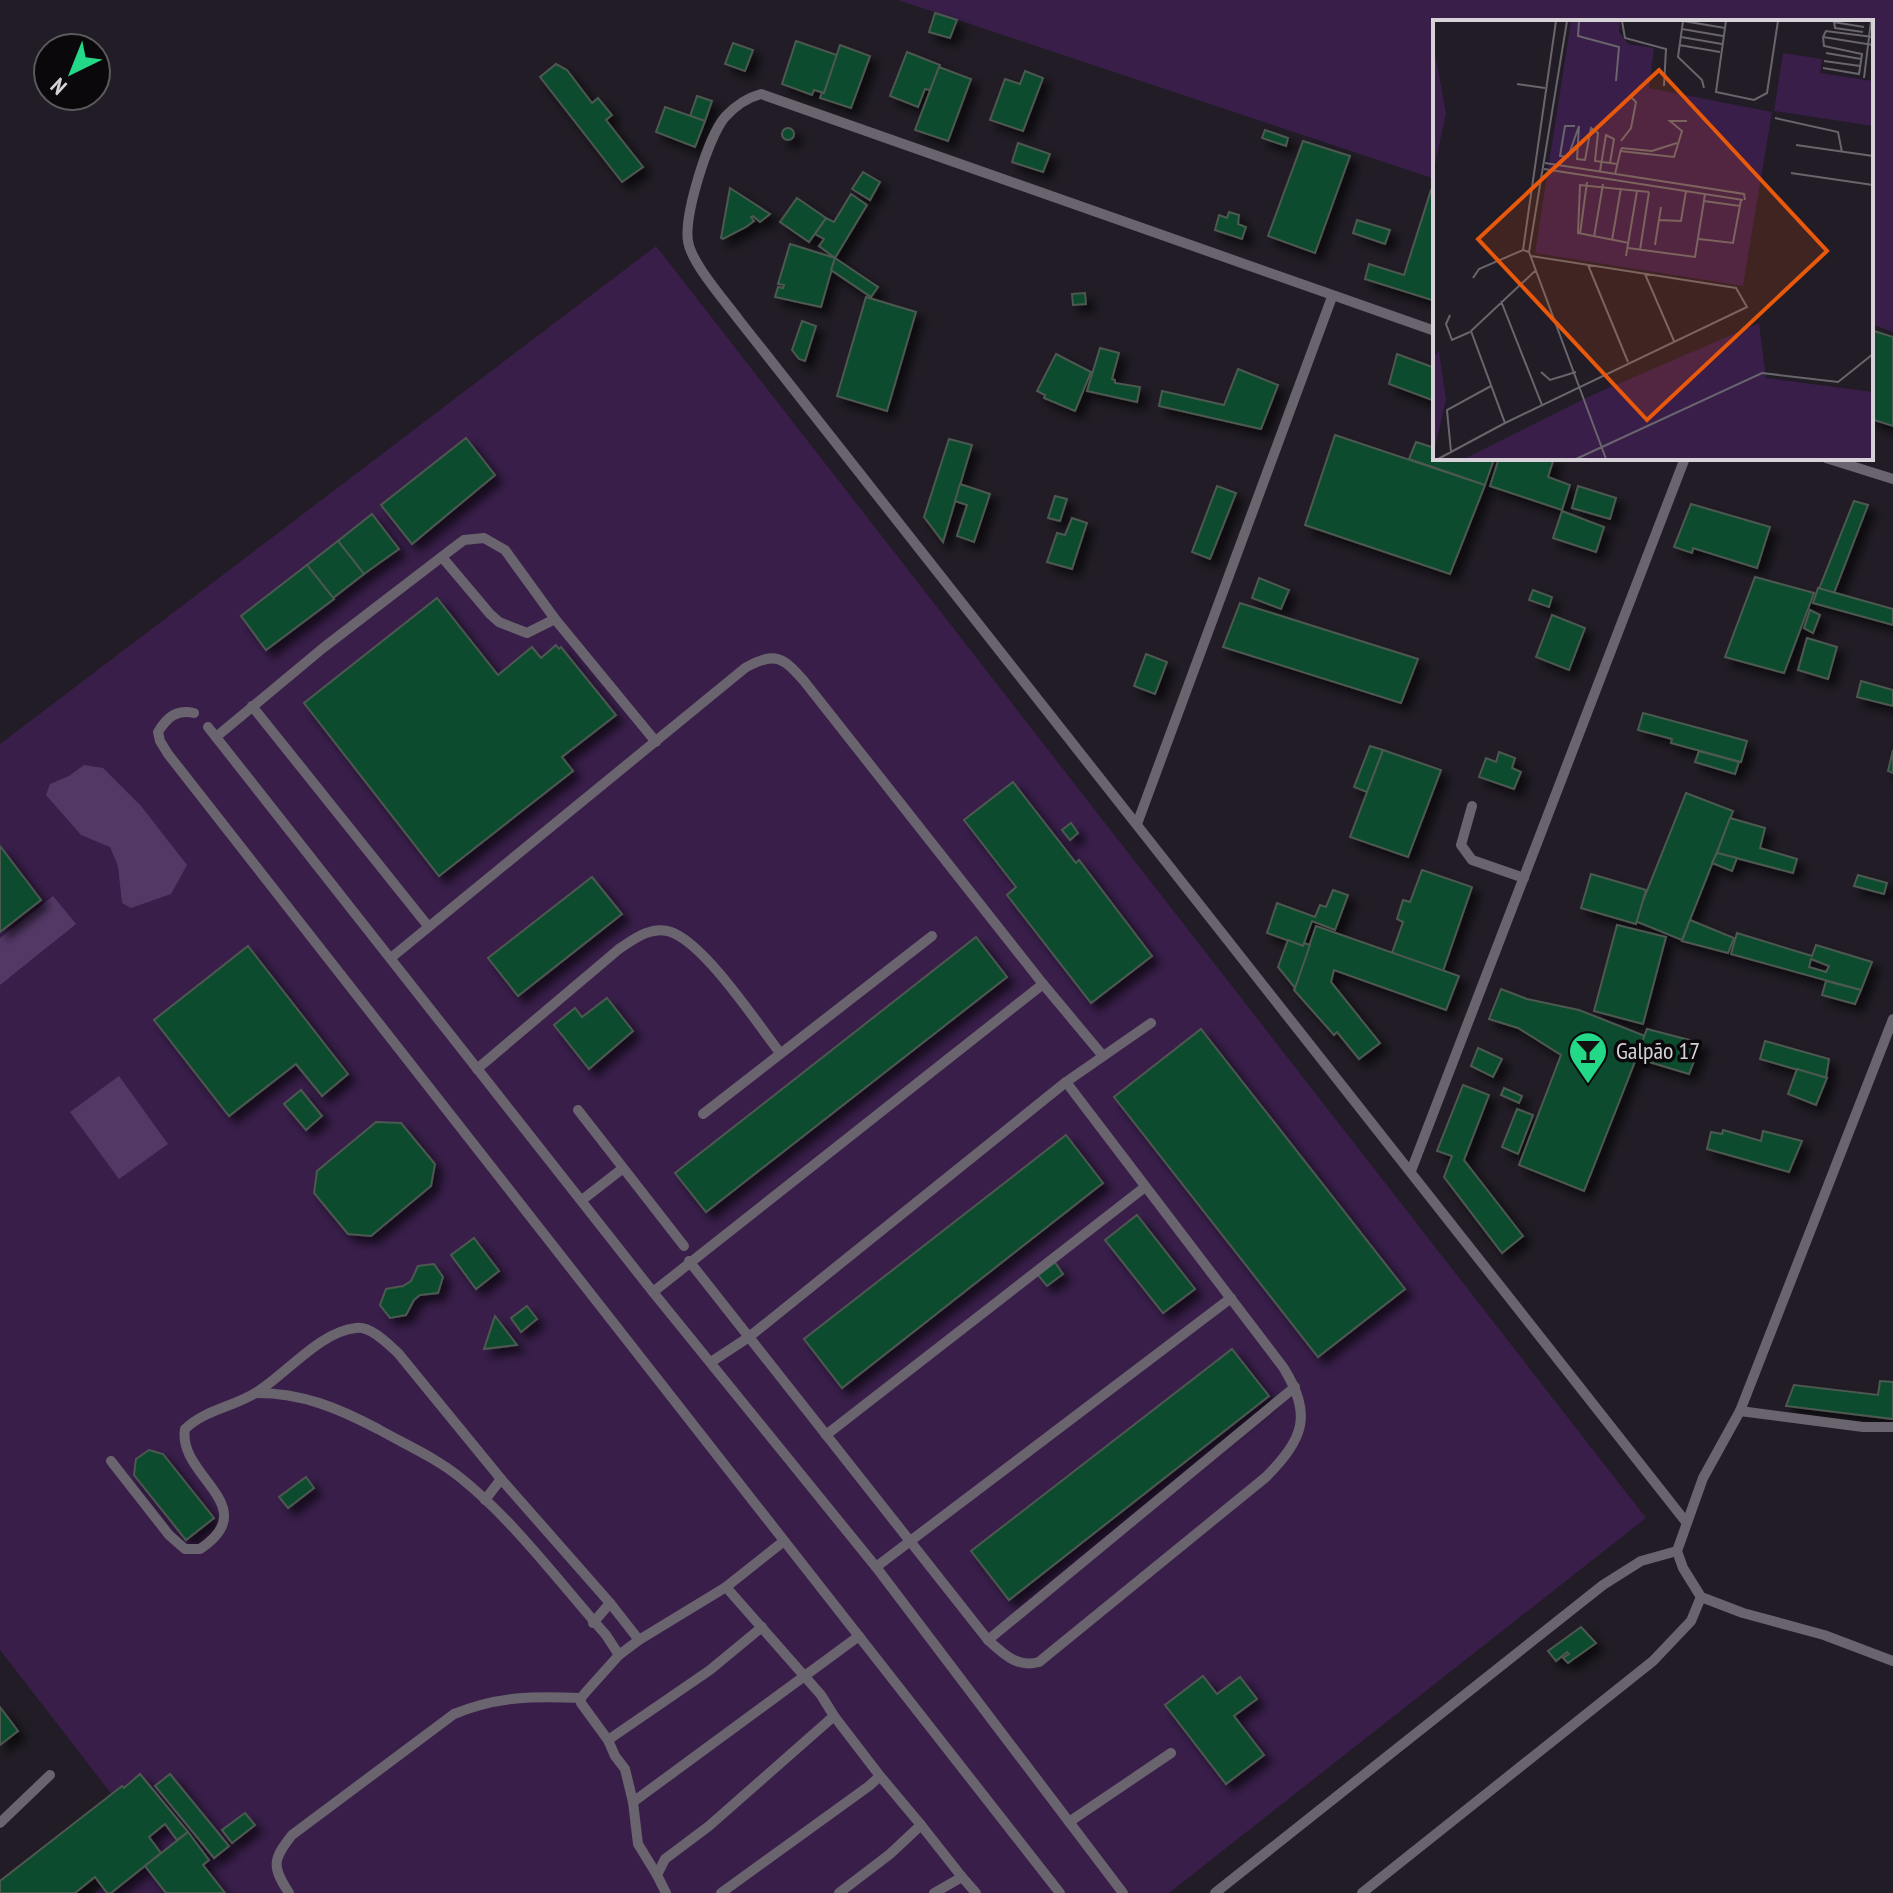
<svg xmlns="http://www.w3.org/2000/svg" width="1893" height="1893" font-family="'PT Sans Narrow',sans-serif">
	<defs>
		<filter id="shadow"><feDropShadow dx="7" dy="7" stdDeviation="4" flood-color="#0009"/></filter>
	</defs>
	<rect width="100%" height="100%" fill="#211c25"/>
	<g fill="#381e49">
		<polygon points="898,0 1893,0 1893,332 1871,324 1871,22 1435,22 1435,179"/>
		<polygon points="656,246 1646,1518 1169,1893 95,1893 151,1845 0,1650 0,744"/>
	</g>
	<g fill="#533866">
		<polygon points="84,765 103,768 141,806 187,865 171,894 131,908 122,903 118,866 110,847 81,835 46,795 50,784 69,776"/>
		<polygon points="53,896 76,924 0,985 0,938"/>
		<polygon points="119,1076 168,1144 119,1179 70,1112"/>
	</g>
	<g fill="#0b4c2d" stroke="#4d5851" stroke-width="2" fill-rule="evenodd" filter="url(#shadow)">
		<polygon points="935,13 957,20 950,38 929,32"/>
		<polygon points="796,41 837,55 824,93 814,90 812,95 782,84"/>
		<polygon points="733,43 753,50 745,71 725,64"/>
		<polygon points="840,45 870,56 851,108 820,98 822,93 824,93"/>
		<polygon points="907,52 940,65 930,90 925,89 918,107 890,96"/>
		<polygon points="556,64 567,70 592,103 598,98 612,115 606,120 643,167 622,182 540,77"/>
		<polygon points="939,67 971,79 948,141 915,130"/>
		<polygon points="1025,71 1043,78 1023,131 990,120 1005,79 1020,84"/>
		<polygon points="697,96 712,101 705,121 690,116"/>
		<polygon points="665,107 705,121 695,147 656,132"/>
		<circle cx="788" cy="134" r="6"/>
		<polygon points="1265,130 1288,138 1286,146 1262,138"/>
		<polygon points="1303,141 1350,156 1315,253 1268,236"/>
		<polygon points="1018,143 1050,154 1043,172 1012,162"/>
		<polygon points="863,172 880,182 870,200 852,189"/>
		<polygon points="730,188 770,214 760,222 753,216 751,217 754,221 746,227 723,239 721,238"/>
		<polygon points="1431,190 1435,191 1435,301 1365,279 1369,264 1404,275"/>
		<polygon points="851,194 867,205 835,258 819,246 824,239 815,234 826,218 834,222"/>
		<polygon points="797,198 826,218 809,242 780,222"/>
		<polygon points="1229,212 1239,215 1238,224 1246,227 1242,239 1215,230 1219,215 1227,218"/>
		<polygon points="1357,220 1390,230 1385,244 1353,233"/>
		<polygon points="790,244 835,258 821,307 775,297 778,287 783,288 784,285 778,284"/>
		<polygon points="835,258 878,287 871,297 831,270"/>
		<polygon points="1085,293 1086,304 1073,305 1072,294"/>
		<polygon points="866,297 916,312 887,411 837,396"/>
		<polygon points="802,321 816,326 805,361 799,359 792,350"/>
		<polygon points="1871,330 1893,337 1893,426 1871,419"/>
		<polygon points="1100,348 1119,353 1112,379 1115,380 1115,383 1140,387 1137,402 1087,391"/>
		<polygon points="1056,354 1091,372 1075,411 1044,398 1045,395 1037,391"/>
		<polygon points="1397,354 1435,368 1435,401 1389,384"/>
		<polygon points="1238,369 1278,385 1261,429 1159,406 1162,391 1224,405"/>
		<polygon points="1335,435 1485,485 1450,574 1305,525"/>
		<polygon points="466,438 495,475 412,544 381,505"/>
		<polygon points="949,439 972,445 943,542 924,517"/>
		<polygon points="1416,442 1435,448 1435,458 1494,459 1485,485 1409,459"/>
		<polygon points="1499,458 1554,458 1548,477 1570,485 1562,510 1490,486"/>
		<polygon points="960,484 990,494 974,542 957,536 967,505 955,501"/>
		<polygon points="1217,486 1236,493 1210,559 1192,552"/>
		<polygon points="1578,486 1616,498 1610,519 1572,508"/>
		<polygon points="1055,496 1067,499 1060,521 1048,518"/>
		<polygon points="1854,501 1868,505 1834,593 1819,589"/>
		<polygon points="1691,504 1770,527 1757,568 1693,548 1692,553 1674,547"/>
		<polygon points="1562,511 1604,527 1596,552 1553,538"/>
		<polygon points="372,514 399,549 364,574 338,541"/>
		<polygon points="1072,518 1087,523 1072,569 1047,562 1057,533 1065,535"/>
		<polygon points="338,541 364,574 333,598 307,565"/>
		<polygon points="307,565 334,599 266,650 241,616"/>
		<polygon points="1755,577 1814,593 1784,673 1725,657"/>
		<polygon points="1259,578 1289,590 1281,609 1252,598"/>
		<polygon points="1818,588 1893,609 1893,625 1813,603"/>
		<polygon points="1533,590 1552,597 1549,607 1529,600"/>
		<polygon points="437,598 498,675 532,647 541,658 556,645 559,649 561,647 616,715 562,757 573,771 439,876 304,703"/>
		<polygon points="1240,603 1418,659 1401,703 1223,647"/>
		<polygon points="1810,610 1820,615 1813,633 1804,628"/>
		<polygon points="1552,615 1585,628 1569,670 1536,657"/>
		<polygon points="1807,638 1837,647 1828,679 1798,670"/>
		<polygon points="1146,654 1167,662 1155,694 1134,686"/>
		<polygon points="1861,681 1893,690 1893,706 1857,697"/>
		<polygon points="1643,713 1747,741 1741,762 1671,743 1672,739 1638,730"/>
		<polygon points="1370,746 1383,750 1367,792 1354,787"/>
		<polygon points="1383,750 1441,770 1408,857 1350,837"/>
		<polygon points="1893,750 1893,773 1888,771"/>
		<polygon points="1699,751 1739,762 1735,774 1695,762"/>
		<polygon points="1499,752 1515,758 1512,768 1521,772 1514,789 1479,777 1486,758 1496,762"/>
		<polygon points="1013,782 1076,863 1079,860 1152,956 1091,1003 1007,895 1016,887 964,820"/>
		<polygon points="1686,793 1733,811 1682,940 1635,921"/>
		<polygon points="1730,818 1765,828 1760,848 1797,859 1793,873 1717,853"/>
		<polygon points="1071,823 1078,833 1070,840 1062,830"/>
		<polygon points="0,846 41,900 0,932"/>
		<polygon points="1717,853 1737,858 1732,871 1712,863"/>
		<polygon points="1422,870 1472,887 1443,971 1392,953 1403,922 1397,919 1403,900 1410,902"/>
		<polygon points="1591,874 1646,890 1636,924 1581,908"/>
		<polygon points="1858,875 1887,883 1884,894 1854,886"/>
		<polygon points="592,877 622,914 518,996 488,958"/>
		<polygon points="1333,890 1348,895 1335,930 1312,921 1303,946 1267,933 1277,903 1315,917 1320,905 1326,907"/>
		<polygon points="1690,920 1734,938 1728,953 1682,941"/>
		<polygon points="1617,925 1666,937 1643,1024 1594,1011"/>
		<polygon points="1316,926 1459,976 1446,1010 1334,970 1331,982 1380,1043 1359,1059 1337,1032 1334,1035 1294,990"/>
		<path d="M1737,933L1812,956L1816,945L1872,962L1861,990L1731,954ZM1811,959L1829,966L1826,972L1809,967Z"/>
		<polygon points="976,937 1007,977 706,1212 675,1173"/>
		<polygon points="1288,940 1303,946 1304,943 1310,945 1295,988 1278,967"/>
		<polygon points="248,946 348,1074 322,1096 296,1064 229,1116 154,1020"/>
		<polygon points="1826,981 1861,990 1855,1004 1822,995"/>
		<polygon points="1501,989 1527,999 1579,1010 1645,1036 1584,1191 1519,1165 1561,1055 1518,1028 1489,1019"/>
		<polygon points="607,998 633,1031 589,1069 554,1025 575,1008 582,1017"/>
		<polygon points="1201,1029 1405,1289 1318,1357 1114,1097"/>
		<polygon points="1647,1029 1701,1043 1689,1074 1636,1058"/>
		<polygon points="1765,1041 1829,1059 1826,1078 1760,1059"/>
		<polygon points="1478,1048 1502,1059 1493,1077 1471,1066"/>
		<polygon points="1797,1069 1827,1078 1816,1105 1788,1094"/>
		<polygon points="1463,1085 1489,1095 1464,1160 1523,1236 1502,1253 1444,1177 1452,1156 1437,1151"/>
		<polygon points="1504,1088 1522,1096 1519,1103 1501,1095"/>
		<polygon points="301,1090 322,1116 306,1130 284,1104"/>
		<polygon points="1517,1109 1533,1115 1518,1154 1502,1147"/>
		<polygon points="376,1122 401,1123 435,1164 431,1186 371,1236 348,1234 314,1193 317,1171"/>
		<polygon points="1723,1130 1761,1141 1763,1131 1802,1141 1789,1172 1707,1149 1711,1132 1722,1134"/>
		<polygon points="1066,1135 1103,1183 842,1388 804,1339"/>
		<polygon points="1137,1215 1195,1289 1163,1313 1105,1240"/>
		<polygon points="474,1238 499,1271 476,1289 451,1255"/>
		<polygon points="1054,1261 1063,1274 1047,1286 1037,1274"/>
		<polygon points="434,1264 443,1277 438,1293 420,1295 414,1300 406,1315 390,1318 380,1305 386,1289 403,1286 411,1281 418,1266"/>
		<polygon points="527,1306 537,1319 521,1332 511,1318"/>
		<polygon points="495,1316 517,1345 484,1349"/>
		<polygon points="1232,1349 1269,1396 1009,1600 971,1551"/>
		<polygon points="1880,1381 1893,1382 1893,1419 1786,1406 1794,1385 1878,1395"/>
		<polygon points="149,1450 163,1454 214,1518 186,1540 134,1475 136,1459"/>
		<polygon points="306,1477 314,1488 288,1508 279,1497"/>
		<polygon points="1581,1627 1596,1643 1568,1663 1563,1658 1569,1654 1567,1652 1556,1661 1548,1651"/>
		<polygon points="1203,1676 1217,1694 1240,1677 1257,1699 1234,1716 1264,1755 1226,1784 1165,1705"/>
		<polygon points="0,1707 18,1731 0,1745"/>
		<polygon points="140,1774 188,1832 177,1840 165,1824 149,1837 161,1853 111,1893 107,1893 95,1877 75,1893 0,1893 0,1881 122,1786 124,1788"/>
		<polygon points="170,1774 229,1846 214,1858 155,1786"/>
		<polygon points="245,1813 255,1825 232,1843 222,1830"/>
		<polygon points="188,1832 209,1860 203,1865 225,1893 166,1893 145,1866"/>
	</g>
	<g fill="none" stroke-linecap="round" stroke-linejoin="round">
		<g stroke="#6a646f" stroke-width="10">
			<path d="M1435,331L761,94C746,98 736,105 725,117C708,137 684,215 688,241C691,263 725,301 739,320L1686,1522"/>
			<polyline points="1826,458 1893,479"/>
			<polyline points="442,557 490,614 499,622 527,633 555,619"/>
			<polyline points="252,706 428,926"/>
			<path d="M194,713C177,709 167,717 158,732L160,741L168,754L1060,1893"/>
			<polyline points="208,727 653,1292 876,1567 1123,1893"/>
			<polyline points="216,737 323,648 452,549 464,540 484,538 505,550 555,619 656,742"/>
			<polyline points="1472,806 1461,845 1472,860 1524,878"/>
			<polyline points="1137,824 1332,297"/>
			<path d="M392,957L745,668C775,651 783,657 804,681L1043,984L1103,1056"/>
			<polyline points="1893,1019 1740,1411 1703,1478 1677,1551 1683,1568 1701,1597 1743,1613 1824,1635 1893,1661"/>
			<path d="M477,1069L619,949C634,939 652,925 671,932C705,944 757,1023 780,1053"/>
			<polyline points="578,1110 684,1246"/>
			<polyline points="703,1114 932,936"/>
			<polyline points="1411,1171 1685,458"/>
			<polyline points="582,1200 622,1169"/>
			<path d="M689,1261L988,1640C1004,1654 1016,1668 1039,1662L1266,1477C1304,1438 1313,1415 1283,1367L1066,1082"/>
			<polyline points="653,1292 1043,984"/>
			<polyline points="711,1362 749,1337 1066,1082 1151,1023"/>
			<path d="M257,1393C302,1393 338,1408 378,1429C406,1445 437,1458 462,1479C514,1521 561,1584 606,1635L619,1655"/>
			<polyline points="1740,1411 1863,1427 1893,1427"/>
			<polyline points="826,1435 1145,1187"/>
			<path d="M111,1461L169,1535L185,1549H200C265,1506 177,1476 185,1429C206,1409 234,1407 257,1392C286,1374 321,1331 356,1328C371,1326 388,1344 398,1353L501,1479L610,1603L639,1640"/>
			<polyline points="485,1500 501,1479"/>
			<polyline points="876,1567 1231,1298"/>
			<polyline points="593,1623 610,1603"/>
			<polyline points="762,1627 710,1670 608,1740 615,1756 625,1769 633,1802 859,1636"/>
			<polyline points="988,1640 1295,1387"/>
			<polyline points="834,1716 880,1776"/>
			<polyline points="608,1740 581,1703 581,1698 585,1693 619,1655 639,1640 726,1587 784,1541"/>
			<polyline points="633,1802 638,1844 657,1875"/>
			<polyline points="1069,1822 1171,1753"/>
			<polyline points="0,1823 50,1775"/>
			<polyline points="921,1825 962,1877"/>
			<path d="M289,1893C272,1867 272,1860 292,1835L454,1714C498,1696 534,1696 581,1698"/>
			<polyline points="666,1893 657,1875 665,1859 709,1826 834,1716 821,1695 726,1587"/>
			<polyline points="721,1893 869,1786 880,1776 921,1825 890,1854 839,1893"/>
			<polyline points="934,1893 962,1877 976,1893"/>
			<polyline points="1215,1893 1603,1585 1641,1561 1677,1551"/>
			<polyline points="1362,1893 1653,1661 1691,1621 1701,1597"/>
		</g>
	</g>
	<defs>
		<g id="bar-pin" transform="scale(2)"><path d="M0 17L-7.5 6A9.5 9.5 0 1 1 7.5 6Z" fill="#23d886" stroke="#0a080b"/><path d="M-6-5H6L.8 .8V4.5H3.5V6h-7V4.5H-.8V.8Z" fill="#111"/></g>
	</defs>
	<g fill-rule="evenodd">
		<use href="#bar-pin" x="1588" y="1051"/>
	</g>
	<g text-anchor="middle" stroke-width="7" stroke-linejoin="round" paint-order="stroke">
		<g font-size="24" fill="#d6d2d8" stroke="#0a080b" text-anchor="start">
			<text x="1616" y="1059">Galpão 17</text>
		</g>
	</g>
	<g transform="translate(1433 20)">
		<rect width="440" height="440" fill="#211c25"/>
		<path d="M138,1H187L186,12L195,24L221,28L216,68L339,92L310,266L102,233ZM0,22L13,93L0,154ZM350,33L389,39L387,53L440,61V106L341,91ZM326,303L333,358L440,372V439H31L157,376ZM6,331L13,380L0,436V338Z" fill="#381e49"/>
		<path fill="none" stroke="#69656d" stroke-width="2" d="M134,1L96,232L173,439M146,1L145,16L186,27L183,61M189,1L192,18L233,29L231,66M293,1L283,72L321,80L334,73L345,1M401,1L402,8L430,12M400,2L431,7M249,9L290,16M248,17L289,24M390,17L393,11L440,17M390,17L440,25M246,25L287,32M393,33L428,39M391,41L427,46M390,48L426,54L429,34L391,26L390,17M431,58L438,1M84,64L112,68M271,68L269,60L245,37L250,1L292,8M342,98L405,112L409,132M142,106H132L127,136L135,137L146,106L144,139L152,140L158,108L165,113L162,141L184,144M188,121L198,108L203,82L197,76M363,125L440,136M188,128L219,131L244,123M187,131L241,137L249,111L237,101H254M112,143L311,174L312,180M111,149L310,180M167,151L173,115L181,119L177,143M358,153L440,165M182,154L188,129M271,181L307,186M226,200L248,201L253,171M147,214L154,162M161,217L170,164M266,219L300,223L308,180M179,220L188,168M196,223L145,213L147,165L216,172M222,225L228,187M195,228L262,237L272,174M90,230L123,1M207,230L216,172M98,236L303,268L314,287L72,403L38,311L102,251M193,236L204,171M155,245L195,342M212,254L241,321M40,258L46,249L90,230L96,232M68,281L109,385M17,295L13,304L19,320L37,312M108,352L117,360L143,352M18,432L14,390L58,366M5,439L72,403M143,439L329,353L405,362L440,334"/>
		<path fill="#e8590c" fill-opacity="0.15" stroke="#e8590c" stroke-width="4" d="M226,50L394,231L214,400L45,219Z"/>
		<rect width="440" height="440" fill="none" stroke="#d6d2d8" stroke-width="4"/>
	</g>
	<g transform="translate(72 72) rotate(223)"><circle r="38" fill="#0a080b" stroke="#5c595d" stroke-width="2"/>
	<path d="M0-6L14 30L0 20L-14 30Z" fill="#23d886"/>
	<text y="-12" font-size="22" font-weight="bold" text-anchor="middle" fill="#d6d2d8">N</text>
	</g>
</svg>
